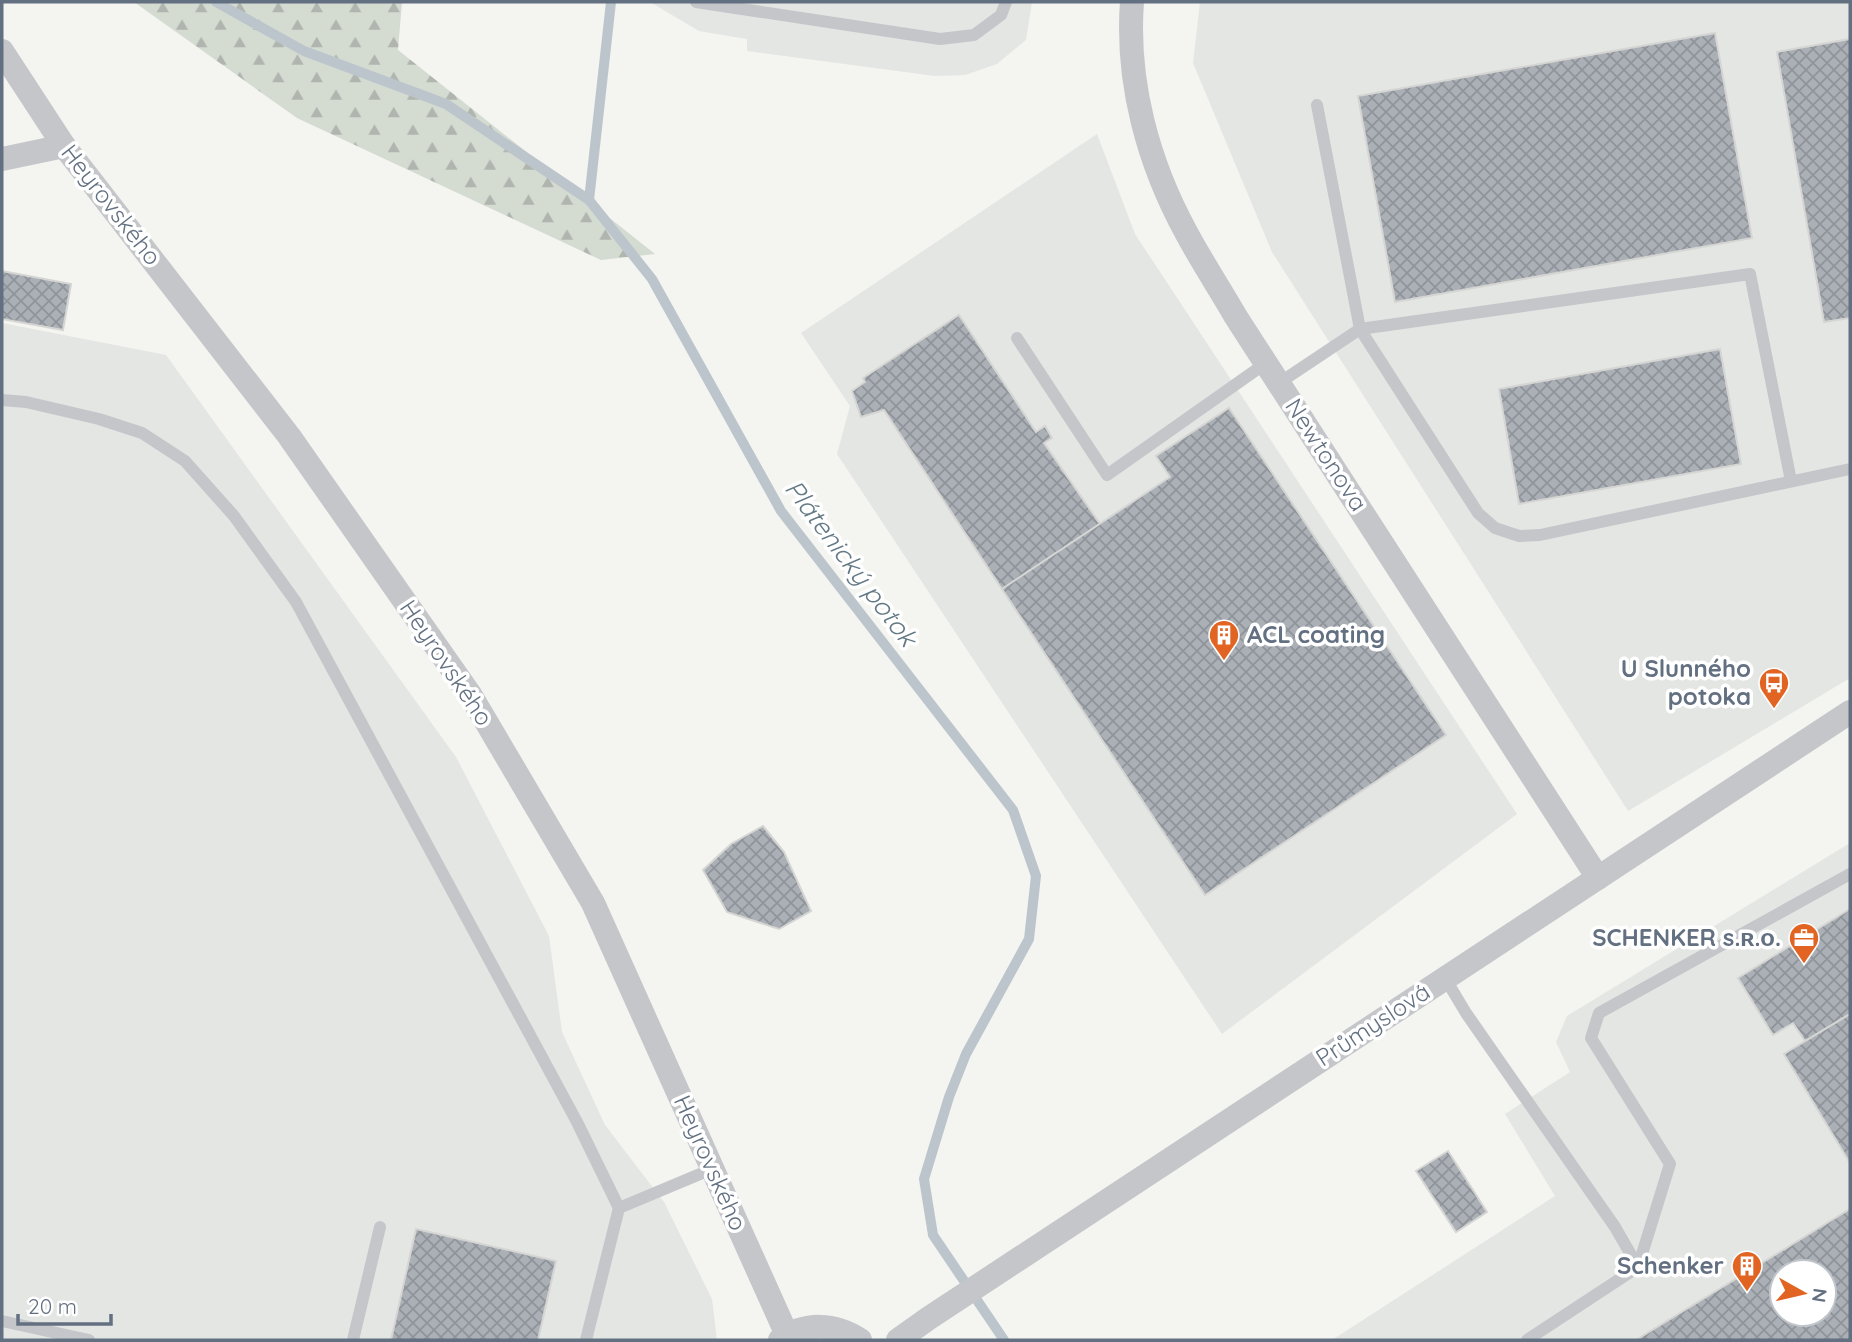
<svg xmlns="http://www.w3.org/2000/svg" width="1852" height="1342" font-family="Quicksand,sans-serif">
	<defs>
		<pattern id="forest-firs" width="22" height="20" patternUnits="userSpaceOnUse" patternTransform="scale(1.75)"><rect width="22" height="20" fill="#d4dbd1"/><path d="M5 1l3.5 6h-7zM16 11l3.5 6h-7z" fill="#b0b6af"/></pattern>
		<pattern id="building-cross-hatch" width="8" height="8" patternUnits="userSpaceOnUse" patternTransform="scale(1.75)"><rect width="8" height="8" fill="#aab0b6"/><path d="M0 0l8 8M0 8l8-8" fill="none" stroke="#8e9499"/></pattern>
	</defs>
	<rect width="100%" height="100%" fill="#f4f4f0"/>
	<g fill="#e4e6e4" fill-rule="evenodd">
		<polygon points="650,2 1032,2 1026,40 997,64 965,75 935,76 747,51 747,39 699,31"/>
		<polygon points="1200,2 1850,2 1850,678 1628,811 1272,252 1193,63"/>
		<polygon points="1097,134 1135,234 1517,814 1222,1034 837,454 850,406 801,333"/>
		<polygon points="2,323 166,355 456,757 549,936 562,1032 605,1125 664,1202 712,1299 717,1340 2,1340"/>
		<path d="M1850,843V1340H1332L1555,1196L1505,1114L1570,1072L1556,1042L1567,1016ZM1782,1272H1824V1314H1782Z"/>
	</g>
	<polygon fill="url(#forest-firs)" points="134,2 402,2 398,50 655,254 601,260 297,118"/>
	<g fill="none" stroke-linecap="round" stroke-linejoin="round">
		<g stroke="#bcc5cc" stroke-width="10">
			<polyline points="216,2 304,51 446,104 589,200 652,279 781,511 1013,810 1036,876 1029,939 966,1054 949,1097 924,1179 933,1235 1004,1340"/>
			<polyline points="589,200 611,2"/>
		</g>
	</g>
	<g fill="url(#building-cross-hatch)" stroke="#d5d5d3" stroke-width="2" fill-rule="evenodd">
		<polygon points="1715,33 1752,238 1395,302 1358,96"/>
		<polygon points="1850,39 1850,318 1824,322 1777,52"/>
		<polygon points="2,271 71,284 63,330 2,319"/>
		<polygon points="959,315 1036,432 1045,426 1052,438 1044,443 1100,524 1002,589 884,410 861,417 852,391 865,382 863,378"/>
		<polygon points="1720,349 1741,464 1519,504 1499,389"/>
		<polygon points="1229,408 1446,735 1205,895 1002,589 1170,477 1156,456"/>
		<polygon points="763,826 784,852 811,911 779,929 727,912 703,870 731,844"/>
		<polygon points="1850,909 1850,1014 1805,1041 1793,1023 1773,1035 1738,978"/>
		<polygon points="1850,1014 1850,1163 1784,1054"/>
		<polygon points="1448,1151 1487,1212 1456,1232 1416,1171"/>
		<path d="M1850,1209V1340H1636ZM1782,1272H1824V1314H1782Z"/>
		<polygon points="416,1229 556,1261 538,1340 391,1340"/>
	</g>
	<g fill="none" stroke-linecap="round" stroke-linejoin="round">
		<g stroke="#c4c6ca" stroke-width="12">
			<polyline points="696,2 940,39 974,35 1001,15 1006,2"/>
			<polyline points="1317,105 1360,329 1478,513 1495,528 1519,536 1540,535 1850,469"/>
			<polyline points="1017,338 1107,475 1266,363"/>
			<polyline points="1279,383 1360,329 1750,274 1791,481"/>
			<polyline points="2,400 26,402 99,419 142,433 185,461 234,516 296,602 577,1122 619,1208"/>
			<polyline points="1445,978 1466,1013 1615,1227 1638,1267"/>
			<polyline points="2,1321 89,1340"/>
			<polyline points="353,1340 380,1227"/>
			<polyline points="586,1340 619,1208 712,1169"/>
			<polyline points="1527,1340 1638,1267 1670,1164 1591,1038 1599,1013 1850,874"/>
		</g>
		<g stroke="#c4c6ca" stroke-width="24">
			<path d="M1132,2C1126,82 1148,163 1187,234C1202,262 1220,289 1236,317L1598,878"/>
			<polyline points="2,51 64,146 289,436 471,696 593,903 787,1335"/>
			<polyline points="2,159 64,146"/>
			<path d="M780,1340C805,1322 835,1323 860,1340"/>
			<polyline points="898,1340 929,1318 1850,712"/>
		</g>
	</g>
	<defs>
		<g id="building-pin" transform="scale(1.575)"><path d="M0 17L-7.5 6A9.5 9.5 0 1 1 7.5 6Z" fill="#e26422" stroke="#fff"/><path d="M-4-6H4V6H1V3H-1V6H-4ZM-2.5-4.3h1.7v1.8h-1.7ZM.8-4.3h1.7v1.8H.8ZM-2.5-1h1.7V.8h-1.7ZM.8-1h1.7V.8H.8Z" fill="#fff"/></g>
		<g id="bus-pin" transform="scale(1.575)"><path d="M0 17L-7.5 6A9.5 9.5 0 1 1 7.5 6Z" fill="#e26422" stroke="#fff"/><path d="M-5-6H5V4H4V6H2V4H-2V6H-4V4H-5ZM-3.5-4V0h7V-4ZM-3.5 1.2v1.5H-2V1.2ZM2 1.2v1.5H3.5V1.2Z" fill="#fff"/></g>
		<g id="office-pin" transform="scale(1.575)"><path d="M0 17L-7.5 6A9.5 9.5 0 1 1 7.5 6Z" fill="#e26422" stroke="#fff"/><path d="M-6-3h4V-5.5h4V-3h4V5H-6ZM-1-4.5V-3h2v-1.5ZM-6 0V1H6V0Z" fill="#fff"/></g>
	</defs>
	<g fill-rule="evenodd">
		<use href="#building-pin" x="1224" y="635"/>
		<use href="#bus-pin" x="1774" y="683"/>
		<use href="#office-pin" x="1804" y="938"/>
		<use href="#building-pin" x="1747" y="1266"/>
	</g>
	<g text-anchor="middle" stroke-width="7" stroke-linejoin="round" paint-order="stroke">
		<g font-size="24" fill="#637081" stroke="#fff">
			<text transform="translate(111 205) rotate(52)" y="8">Heyrovského</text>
			<text transform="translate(1326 455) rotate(57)" y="8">Newtonova</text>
			<text transform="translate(446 663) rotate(56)" y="8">Heyrovského</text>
			<text transform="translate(1373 1025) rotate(-33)" y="8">Průmyslová</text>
			<text transform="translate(710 1163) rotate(66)" y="8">Heyrovského</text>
		</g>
		<g font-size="24" font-weight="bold" fill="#637081" stroke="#fff" text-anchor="end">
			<text x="1247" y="643" text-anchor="start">ACL coating</text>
			<text x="1751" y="677">U Slunného<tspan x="1751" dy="28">potoka</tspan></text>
			<text x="1781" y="946">SCHENKER s.ʀ.ᴏ.</text>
			<text x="1724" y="1274">Schenker</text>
		</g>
		<g font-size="26" font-style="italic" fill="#637985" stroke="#fff">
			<text transform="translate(851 563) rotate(53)" y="9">Plátenický potok</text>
		</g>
	</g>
	<rect width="1852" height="1342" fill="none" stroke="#637081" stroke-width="7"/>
	<g transform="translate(1803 1293) rotate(98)"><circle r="33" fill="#ffffff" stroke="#c1c6cd" stroke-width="2"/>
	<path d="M0-5L12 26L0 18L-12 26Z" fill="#e26422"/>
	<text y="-10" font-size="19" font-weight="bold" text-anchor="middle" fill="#637081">N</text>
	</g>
	<path d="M18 1314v10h93v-10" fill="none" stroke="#637081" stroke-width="3.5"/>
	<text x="28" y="1314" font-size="21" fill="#637081" stroke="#ffffff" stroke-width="5" paint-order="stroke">20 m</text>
</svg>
